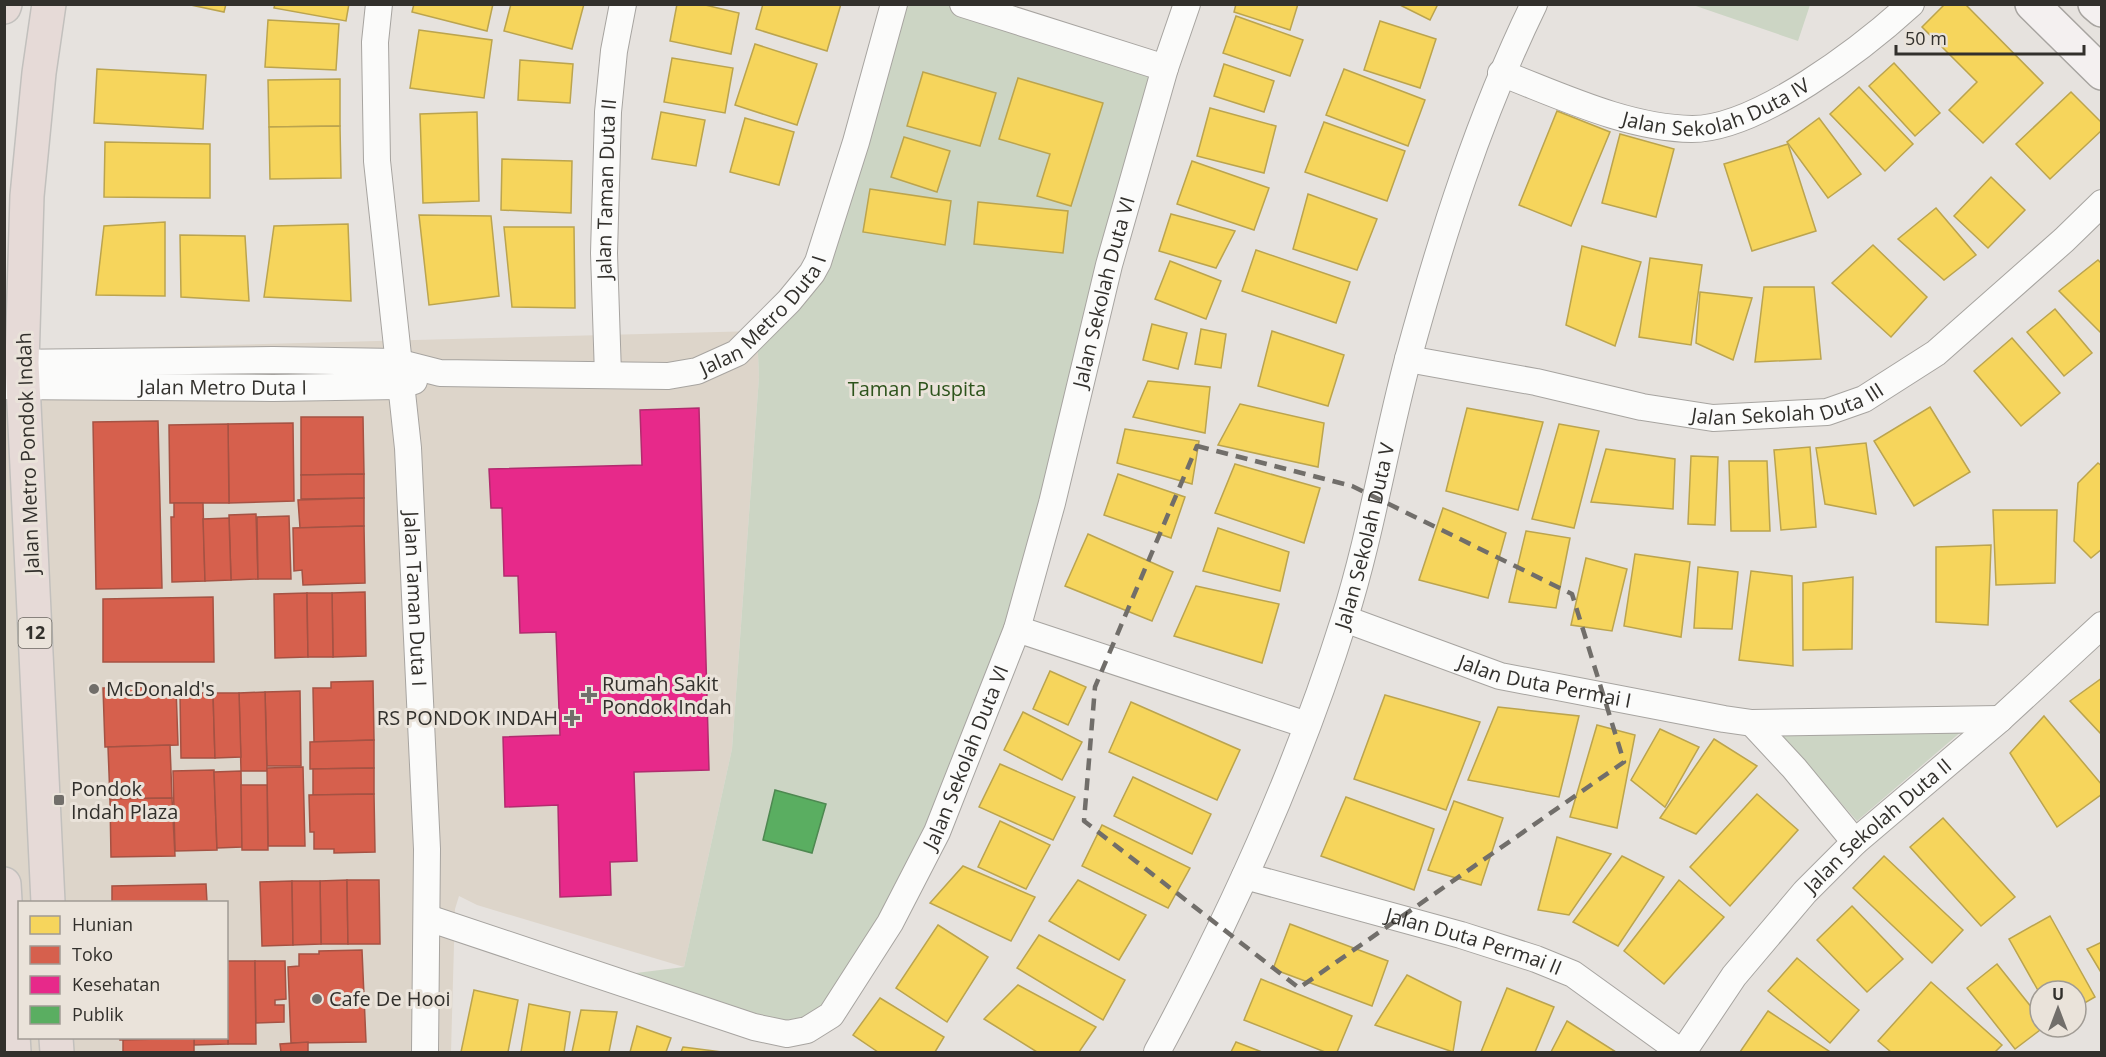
<svg xmlns="http://www.w3.org/2000/svg" width="2106" height="1057" font-family="'Open Sans',sans-serif">
	<rect width="100%" height="100%" fill="#e6e2de"/>
	<path fill="#ddd5ca" fill-rule="evenodd" d="M757,331L759,377L732,749L684,967L477,905L459,896L455,909L451,1052H5L4,351ZM20,902H226V1038H20Z"/>
	<g fill="#ccd5c4">
		<polygon points="890,5 981,5 1170,65 1018,619 934,831 830,1013 754,1025 612,976 684,967 732,749 759,377 757,331 808,271"/>
		<polygon points="1693,5 1810,5 1798,41"/>
		<polygon points="1777,731 1962,731 1857,821"/>
	</g>
	<g fill="#f6d55c" stroke="#bba44e" stroke-width="1.5">
		<polygon points="186,4 226,4 224,12"/>
		<polygon points="275,4 349,4 346,21 274,8"/>
		<polygon points="414,4 493,4 487,31 412,12"/>
		<polygon points="511,4 584,4 572,49 504,31"/>
		<polygon points="677,4 701,4 739,13 731,54 670,41"/>
		<polygon points="763,4 841,4 827,51 756,29"/>
		<polygon points="1236,4 1298,4 1290,30 1234,12"/>
		<polygon points="1398,4 1438,4 1430,20"/>
		<polygon points="1945,4 1965,4 2043,83 1983,143 1949,110 1977,82 1922,27"/>
		<polygon points="1236,16 1303,40 1290,76 1223,53"/>
		<polygon points="268,20 339,24 336,70 265,67"/>
		<polygon points="1380,21 1436,39 1420,88 1364,70"/>
		<polygon points="419,30 492,40 484,98 410,88"/>
		<polygon points="755,44 817,64 797,125 735,105"/>
		<polygon points="672,58 733,68 725,113 664,102"/>
		<polygon points="520,60 573,64 570,103 518,100"/>
		<polygon points="1894,63 1940,113 1915,136 1869,86"/>
		<polygon points="1224,64 1274,81 1264,112 1214,96"/>
		<polygon points="97,69 206,75 203,129 94,123"/>
		<polygon points="1344,69 1425,100 1408,146 1326,115"/>
		<polygon points="923,72 996,93 980,146 907,126"/>
		<polygon points="1018,78 1103,103 1071,206 1037,196 1050,154 999,139"/>
		<polygon points="340,79 340,126 269,127 268,80"/>
		<polygon points="1859,87 1913,144 1885,171 1830,114"/>
		<polygon points="2071,92 2102,123 2102,130 2050,179 2016,144"/>
		<polygon points="1210,108 1276,126 1264,173 1197,156"/>
		<polygon points="1557,111 1610,132 1571,226 1519,205"/>
		<polygon points="477,112 479,201 423,203 420,114"/>
		<polygon points="661,112 705,120 696,166 652,159"/>
		<polygon points="745,118 794,132 779,185 730,172"/>
		<polygon points="1819,118 1861,174 1828,198 1787,142"/>
		<polygon points="1324,122 1405,151 1387,201 1305,172"/>
		<polygon points="340,126 341,178 270,179 269,127"/>
		<polygon points="1620,134 1674,149 1656,217 1602,203"/>
		<polygon points="904,137 950,151 937,192 891,177"/>
		<polygon points="105,142 210,144 210,198 104,197"/>
		<polygon points="1788,144 1816,231 1752,251 1724,164"/>
		<polygon points="502,159 572,161 571,213 501,210"/>
		<polygon points="1192,161 1269,188 1254,230 1177,204"/>
		<polygon points="1991,177 2025,210 1988,248 1954,216"/>
		<polygon points="870,189 951,201 945,245 863,232"/>
		<polygon points="1308,194 1377,219 1357,270 1293,249"/>
		<polygon points="978,202 1068,211 1063,253 974,244"/>
		<polygon points="1936,208 1976,255 1944,280 1898,239"/>
		<polygon points="1171,214 1235,231 1216,268 1159,251"/>
		<polygon points="419,215 491,216 499,296 429,305"/>
		<polygon points="165,222 165,296 96,295 104,226"/>
		<polygon points="348,224 351,301 264,297 274,226"/>
		<polygon points="504,227 574,227 575,308 512,307"/>
		<polygon points="180,235 245,236 249,301 181,297"/>
		<polygon points="1873,245 1927,297 1891,337 1832,283"/>
		<polygon points="1582,246 1641,262 1615,346 1566,325"/>
		<polygon points="1256,250 1350,282 1336,323 1242,291"/>
		<polygon points="1650,258 1702,265 1691,345 1639,337"/>
		<polygon points="2098,260 2102,264 2102,334 2059,291"/>
		<polygon points="1170,261 1221,281 1206,319 1155,299"/>
		<polygon points="1764,287 1814,287 1821,359 1755,362"/>
		<polygon points="1700,292 1752,298 1733,360 1696,343"/>
		<polygon points="2055,309 2092,353 2064,376 2027,332"/>
		<polygon points="1152,324 1187,333 1178,369 1143,360"/>
		<polygon points="1201,329 1226,334 1221,368 1195,364"/>
		<polygon points="1272,331 1344,355 1328,406 1258,386"/>
		<polygon points="2012,338 2060,393 2021,426 1974,371"/>
		<polygon points="1148,381 1210,387 1205,433 1133,417"/>
		<polygon points="1240,404 1324,423 1318,467 1218,445"/>
		<polygon points="1930,407 1970,472 1914,506 1874,441"/>
		<polygon points="1467,408 1543,422 1518,510 1446,491"/>
		<polygon points="1559,424 1599,431 1574,528 1532,519"/>
		<polygon points="1125,429 1199,441 1192,484 1117,463"/>
		<polygon points="1866,443 1876,514 1825,504 1816,448"/>
		<polygon points="1810,447 1816,527 1781,530 1774,450"/>
		<polygon points="1606,449 1675,459 1673,509 1591,502"/>
		<polygon points="1691,456 1718,457 1715,525 1688,524"/>
		<polygon points="1729,461 1767,461 1770,531 1731,531"/>
		<polygon points="2098,463 2102,466 2102,549 2091,558 2074,541 2078,483"/>
		<polygon points="1235,464 1320,488 1304,543 1215,513"/>
		<polygon points="1118,474 1185,497 1171,538 1104,515"/>
		<polygon points="1443,508 1506,533 1488,598 1419,580"/>
		<polygon points="1993,510 2057,510 2055,583 1996,585"/>
		<polygon points="1218,528 1289,552 1280,591 1203,571"/>
		<polygon points="1526,531 1570,538 1556,608 1509,602"/>
		<polygon points="1088,534 1173,572 1152,621 1065,586"/>
		<polygon points="1991,545 1988,625 1936,622 1936,547"/>
		<polygon points="1635,554 1690,562 1681,637 1624,626"/>
		<polygon points="1586,558 1627,569 1612,631 1571,625"/>
		<polygon points="1698,567 1738,572 1732,629 1694,628"/>
		<polygon points="1751,571 1792,576 1793,666 1739,660"/>
		<polygon points="1853,577 1852,649 1803,650 1803,583"/>
		<polygon points="1196,586 1279,604 1262,663 1174,636"/>
		<polygon points="1050,671 1086,687 1068,725 1033,709"/>
		<polygon points="2102,678 2102,735 2070,701"/>
		<polygon points="1385,695 1480,722 1446,810 1354,779"/>
		<polygon points="1131,702 1240,750 1217,800 1109,752"/>
		<polygon points="1498,707 1579,716 1559,797 1468,780"/>
		<polygon points="1023,712 1082,742 1062,780 1004,750"/>
		<polygon points="2044,716 2102,785 2102,794 2057,827 2010,753"/>
		<polygon points="1597,725 1635,735 1617,828 1570,817"/>
		<polygon points="1660,729 1699,747 1665,807 1631,780"/>
		<polygon points="1714,739 1757,766 1696,834 1660,818"/>
		<polygon points="1000,764 1075,797 1053,840 979,807"/>
		<polygon points="1133,777 1211,814 1192,854 1114,816"/>
		<polygon points="1757,794 1798,830 1730,906 1690,867"/>
		<polygon points="1346,797 1434,829 1414,890 1321,856"/>
		<polygon points="1454,801 1503,818 1481,885 1428,870"/>
		<polygon points="1943,818 2015,897 1981,926 1910,847"/>
		<polygon points="1000,821 1050,845 1026,889 978,867"/>
		<polygon points="1102,825 1190,868 1168,908 1082,866"/>
		<polygon points="1557,837 1611,854 1569,915 1538,910"/>
		<polygon points="1622,856 1664,877 1618,946 1573,922"/>
		<polygon points="1884,856 1963,930 1932,963 1853,888"/>
		<polygon points="963,866 1035,897 1011,941 930,903"/>
		<polygon points="1078,880 1146,915 1119,960 1049,921"/>
		<polygon points="1679,880 1724,917 1664,984 1624,951"/>
		<polygon points="1852,906 1903,959 1867,992 1817,940"/>
		<polygon points="2050,916 2095,997 2076,1008 2076,991 2040,991 2040,994 2009,939"/>
		<polygon points="1290,924 1388,961 1372,1006 1273,969"/>
		<polygon points="938,925 988,957 947,1022 896,988"/>
		<polygon points="1039,935 1125,980 1103,1020 1017,968"/>
		<polygon points="2102,942 2102,974 2087,949"/>
		<polygon points="1797,958 1859,1010 1830,1043 1768,991"/>
		<polygon points="1997,964 2040,1018 2040,1027 2044,1027 2015,1049 1967,988"/>
		<polygon points="1407,975 1461,1002 1453,1052 1375,1025"/>
		<polygon points="1261,979 1352,1016 1337,1052 1325,1052 1244,1020"/>
		<polygon points="1931,982 2002,1045 1995,1052 1891,1052 1878,1041"/>
		<polygon points="1018,985 1096,1027 1079,1052 1037,1052 984,1019"/>
		<polygon points="1507,988 1554,1007 1535,1052 1481,1052"/>
		<polygon points="474,990 518,1000 508,1052 461,1052"/>
		<polygon points="880,998 944,1037 935,1052 878,1052 853,1035"/>
		<polygon points="529,1004 570,1012 564,1052 521,1052"/>
		<polygon points="581,1010 617,1012 609,1052 572,1052"/>
		<polygon points="1768,1011 1829,1051 1828,1052 1740,1052"/>
		<polygon points="1567,1021 1616,1052 1551,1052"/>
		<polygon points="637,1026 671,1038 666,1052 630,1052"/>
		<polygon points="1236,1042 1262,1052 1231,1052"/>
		<polygon points="683,1047 722,1052 681,1052"/>
	</g>
	<g fill="#d6604d" stroke="#a55243" stroke-width="1.5">
		<polygon points="301,417 363,417 364,474 301,475"/>
		<polygon points="158,421 162,588 96,589 93,422"/>
		<polygon points="293,423 294,501 229,503 228,424"/>
		<polygon points="228,424 229,503 170,503 169,425"/>
		<polygon points="364,474 364,498 301,499 301,475"/>
		<polygon points="364,498 364,526 300,528 298,500"/>
		<polygon points="174,503 203,503 205,581 172,582 171,517 174,517"/>
		<polygon points="256,514 258,579 231,580 229,515"/>
		<polygon points="289,516 291,579 258,579 257,517"/>
		<polygon points="229,518 231,580 205,581 203,519"/>
		<polygon points="364,526 365,583 303,585 302,570 294,571 293,528"/>
		<polygon points="365,592 366,656 333,657 332,593"/>
		<polygon points="307,593 308,657 275,658 274,594"/>
		<polygon points="307,593 332,593 333,657 308,657"/>
		<polygon points="213,597 214,662 103,662 103,599"/>
		<polygon points="373,681 374,740 314,742 313,688 331,688 331,682"/>
		<polygon points="176,687 178,745 105,747 103,688"/>
		<polygon points="300,691 301,766 267,766 265,692"/>
		<polygon points="265,692 267,771 241,771 239,693"/>
		<polygon points="180,693 213,693 215,758 181,758"/>
		<polygon points="213,693 239,693 241,757 215,758"/>
		<polygon points="374,740 374,768 310,769 310,742"/>
		<polygon points="170,745 172,798 110,799 108,747"/>
		<polygon points="303,767 305,846 268,846 267,768"/>
		<polygon points="374,768 374,794 313,795 313,769"/>
		<polygon points="214,770 217,850 175,851 173,771"/>
		<polygon points="241,771 242,847 217,848 214,772"/>
		<polygon points="241,785 267,785 268,850 242,850"/>
		<polygon points="374,794 375,852 334,853 334,849 314,849 314,832 310,832 309,795"/>
		<polygon points="172,798 175,856 111,857 110,799"/>
		<polygon points="347,880 348,944 321,944 320,881"/>
		<polygon points="347,880 379,880 380,944 348,944"/>
		<polygon points="292,881 293,945 262,946 260,882"/>
		<polygon points="292,881 320,881 321,944 293,945"/>
		<polygon points="206,884 207,902 112,902 112,886"/>
		<polygon points="362,950 366,1042 291,1043 288,967 299,966 299,954 319,954 319,951"/>
		<polygon points="227,961 255,961 256,1044 228,1044"/>
		<polygon points="227,961 228,1044 194,1045 194,1038 226,1038"/>
		<polygon points="255,961 285,961 286,999 275,1000 275,1005 284,1005 284,1022 256,1023"/>
		<polygon points="120,1038 194,1038 120,1040"/>
		<polygon points="194,1038 194,1052 123,1052 123,1040"/>
		<polygon points="308,1042 308,1052 281,1052 280,1044"/>
	</g>
	<polygon fill="#e7298a" stroke="#b12b6e" stroke-width="1.5" points="699,408 709,770 634,772 637,861 610,862 611,895 560,897 558,805 505,807 503,737 560,735 556,632 520,633 518,576 504,576 502,508 491,508 489,469 642,465 640,410"/>
	<polygon fill="#5aae61" stroke="#4e8851" stroke-width="1.5" points="775,790 826,804 812,853 763,840"/>
	<g fill="none" stroke-linecap="round" stroke-linejoin="round">
		<g stroke="#a7a4a0" stroke-width="28">
			<g id="street">
				<path id="s1" d="M379,4L375,42L377,161L408,448L427,849L425,1052"/>
				<polyline points="963,4 1165,68"/>
				<path id="s2" d="M1501,73C1561,96 1627,128 1692,129C1758,129 1864,47 1911,4"/>
				<path id="s3" d="M1408,359L1536,382L1642,407L1713,418L1827,412L1864,399L1936,353L2064,240L2102,203"/>
				<path id="s4" d="M4,363L273,360L397,362L440,373L668,376L697,371L737,353L789,301L812,273L818,262L856,142L894,4"/>
				<path id="s5" d="M608,375L604,253L608,112L614,51L623,4"/>
				<path id="s6" d="M4,386L273,388L399,386L414,381"/>
				<path id="s7" d="M1345,619L1500,676L1724,719L1752,723L2000,719"/>
				<polyline points="1017,629 1307,725"/>
				<polyline points="1752,723 1794,768 1855,842"/>
				<path id="s8" d="M1245,876L1461,935L1536,959L1573,974L1681,1052"/>
				<path id="s9" d="M428,918L754,1027L787,1034L807,1030L831,1015L890,923L937,832L1017,629L1052,503L1109,265L1165,68L1187,4"/>
				<path id="s10" d="M1157,1052C1231,915 1297,770 1344,620C1371,535 1385,445 1408,359C1441,238 1479,117 1534,4"/>
				<path id="s11" d="M1683,1052L1734,976L1805,892L1855,842L2000,719L2102,625"/>
			</g>
		</g>
		<g stroke="#a7a4a0" stroke-width="36">
			<g id="secondary">
				<polyline points="2032,4 2102,73"/>
				<polyline points="2095,4 2102,10"/>
			</g>
		</g>
		<g stroke="#c2c0bd" stroke-width="36">
			<g id="highway">
				<polyline points="4,7 5,4"/>
				<polyline points="4,884 14,1052"/>
				<polyline points="48,902 22,363 27,196 39,73 49,4"/>
				<polyline points="56,1038 57,1052"/>
			</g>
		</g>
		<use href="#street" stroke="#fbfbfa" stroke-width="26"/>
		<use href="#secondary" stroke="#f4f0f0" stroke-width="33"/>
		<use href="#highway" stroke="#e6dad7" stroke-width="33"/>
	</g>
	<path fill="none" stroke="#716e6a" stroke-width="4.5" stroke-dasharray="12 8" stroke-linejoin="round" d="M1197,446L1352,486L1572,594L1624,762L1299,988L1084,821L1095,687Z"/>
	<g fill="#716e6a" stroke="#eae3da" stroke-width="2">
		<circle cx="94" cy="689" r="6"/>
		<path d="M586 686h6v6h6v6h-6v6h-6v-6h-6v-6h6z"/>
		<path d="M569 709h6v6h6v6h-6v6h-6v-6h-6v-6h6z"/>
		<rect x="53" y="794" width="12" height="12" rx="3"/>
		<circle cx="317" cy="999" r="6"/>
	</g>
	<g text-anchor="middle" stroke-width="6" stroke-linejoin="round" paint-order="stroke">
		<rect fill="#eae3da" stroke="#696660" stroke-width="1.5" x="18.5" y="618" width="33" height="30" rx="4.5"/>
		<g font-size="18" font-weight="bold" fill="#32302c">
			<text x="35" y="639">12</text>
		</g>
		<g font-size="20" fill="#32302c" stroke="#eae3da">
			<text dy="7" stroke="none"><textPath href="#s2" startOffset="228">Jalan Sekolah Duta IV</textPath></text>
			<text dy="7" stroke="none"><textPath href="#s5" startOffset="186">Jalan Taman Duta II</textPath></text>
			<text dy="7" stroke="none"><textPath href="#s9" startOffset="1204">Jalan Sekolah Duta VI</textPath></text>
			<text dy="7" stroke="none"><textPath href="#s4" startOffset="783">Jalan Metro Duta I</textPath></text>
			<text dy="7" stroke="none"><textPath href="#s6" startOffset="219">Jalan Metro Duta I</textPath></text>
			<text dy="7" stroke="none"><textPath href="#s3" startOffset="387">Jalan Sekolah Duta III</textPath></text>
			<text transform="translate(28 453) rotate(-92)" y="7">Jalan Metro Pondok Indah</text>
			<text dy="7" stroke="none"><textPath href="#s10" startOffset="558">Jalan Sekolah Duta V</textPath></text>
			<text dy="7" stroke="none"><textPath href="#s1" startOffset="597">Jalan Taman Duta I</textPath></text>
			<text dy="7" stroke="none"><textPath href="#s7" startOffset="210">Jalan Duta Permai I</textPath></text>
			<text dy="7" stroke="none"><textPath href="#s9" startOffset="718">Jalan Sekolah Duta VI</textPath></text>
			<text dy="7" stroke="none"><textPath href="#s11" startOffset="300">Jalan Sekolah Duta II</textPath></text>
			<text dy="7" stroke="none"><textPath href="#s8" startOffset="238">Jalan Duta Permai II</textPath></text>
		</g>
		<g font-size="20" fill="#2d531b" stroke="#eae3da">
			<text x="917" y="396">Taman Puspita</text>
		</g>
		<g font-size="20" fill="#32302c" stroke="#eae3da" text-anchor="start">
			<text x="602" y="691">Rumah Sakit<tspan x="602" dy="23">Pondok Indah</tspan></text>
			<text x="106" y="696">McDonald's</text>
			<text x="558" y="725" text-anchor="end">RS PONDOK INDAH</text>
			<text x="71" y="796">Pondok<tspan x="71" dy="23">Indah Plaza</tspan></text>
			<text x="329" y="1006">Cafe De Hooi</text>
		</g>
	</g>
	<rect width="2106" height="1057" fill="none" stroke="#32302c" stroke-width="12"/>
	<rect x="18" y="901" width="210" height="138" fill="#eae3da" stroke="#a09b94" stroke-width="1.5"/>
	<rect x="30" y="916" width="30" height="18" fill="#f6d55c" stroke="#a09b94" stroke-width="1.5"/>
	<text x="72" y="931" font-size="18" fill="#32302c">Hunian</text>
	<rect x="30" y="946" width="30" height="18" fill="#d6604d" stroke="#a09b94" stroke-width="1.5"/>
	<text x="72" y="961" font-size="18" fill="#32302c">Toko</text>
	<rect x="30" y="976" width="30" height="18" fill="#e7298a" stroke="#a09b94" stroke-width="1.5"/>
	<text x="72" y="991" font-size="18" fill="#32302c">Kesehatan</text>
	<rect x="30" y="1006" width="30" height="18" fill="#5aae61" stroke="#a09b94" stroke-width="1.5"/>
	<text x="72" y="1021" font-size="18" fill="#32302c">Publik</text>
	<g transform="translate(2058 1009)"><circle r="28" fill="#eae3da" stroke="#a09b94" stroke-width="1.5"/>
	<path d="M0-4.5L10 22L0 15L-10 22Z" fill="#716e6a"/>
	<text y="-9" font-size="16" font-weight="bold" text-anchor="middle" fill="#32302c">U</text>
	</g>
	<path d="M1896 45v9h188v-9" fill="none" stroke="#32302c" stroke-width="3"/>
	<text x="1905" y="45" font-size="18" fill="#32302c" stroke="#eae3da" stroke-width="4.5" paint-order="stroke">50 m</text>
</svg>
